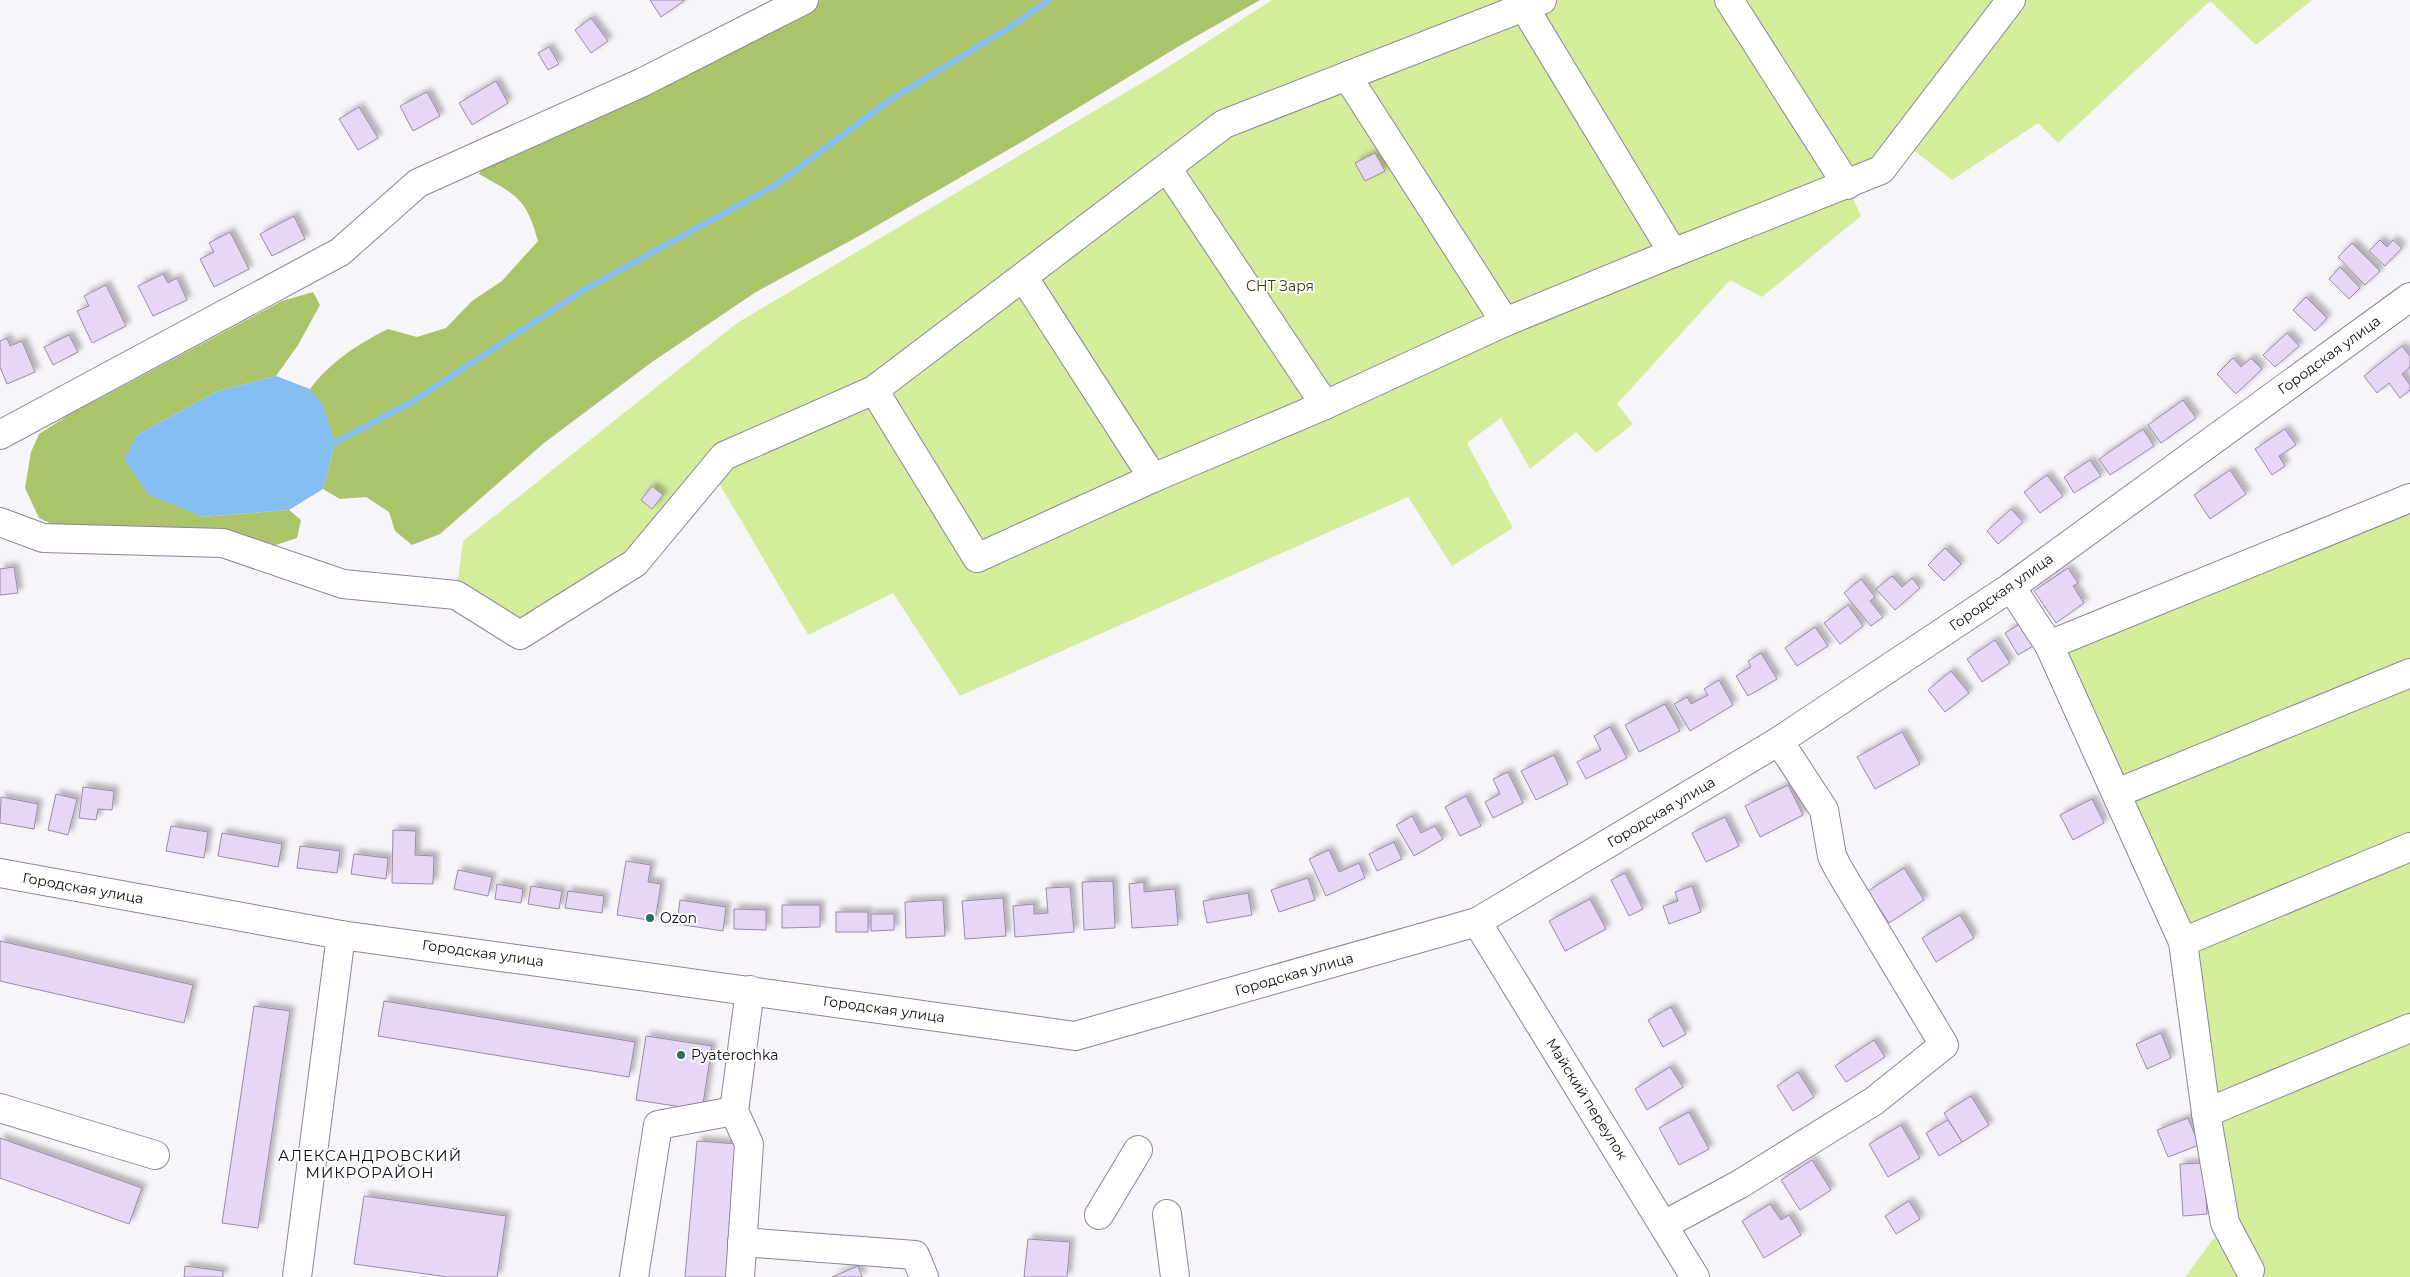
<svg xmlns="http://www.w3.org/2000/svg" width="2410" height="1277" font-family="Montserrat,sans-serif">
	<defs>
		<filter id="shadow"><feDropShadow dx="4.5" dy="-4.5" stdDeviation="2.5" flood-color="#0004"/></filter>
	</defs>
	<rect width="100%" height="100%" fill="#f7f4fa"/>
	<g fill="#d5ed9b">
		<polygon points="1272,0 2312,0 2256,45 2210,1 2058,143 2038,123 1952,180 1903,142 1847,185 1861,216 1762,297 1730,280 1617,404 1633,424 1596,453 1576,432 1530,469 1501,418 1467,443 1513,528 1452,566 1408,497 960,696 893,593 808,635 712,471 635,563 520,635 456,595 463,541 737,323 1165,69"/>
		<polygon points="2410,498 2410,1277 2185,1277 2225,1223 2188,968 2049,645"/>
	</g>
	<g fill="#abc46a">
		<path d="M820,0H1260L1181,45L1025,140L859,236L756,292L652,362L544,443L440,534L412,545L395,531L389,512L366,497L340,499L323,489L335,443L310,389C329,363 359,343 388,329L417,337L446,328L472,301L502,281L538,241C526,197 516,195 479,174L488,160L802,13Z"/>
		<polygon points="313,292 320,305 298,345 276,376 218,391 137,435 125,460 202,517 289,510 301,520 297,538 264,549 66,531 39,518 25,488 31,452 39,434 67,416 282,301"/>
	</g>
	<polygon fill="#84bdf2" points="276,376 310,389 323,405 335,443 323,489 289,510 203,517 149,495 124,460 137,435 218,391"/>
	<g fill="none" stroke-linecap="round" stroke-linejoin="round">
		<polyline stroke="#84bdf2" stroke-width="6" points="335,443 412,402 582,291 776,185 890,100 1009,28 1049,0"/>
	</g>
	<g fill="#e6d7f6" stroke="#988aa6" filter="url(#shadow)">
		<polygon points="650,0 684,0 684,1 661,17"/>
		<polygon points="591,18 608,41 591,53 575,30"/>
		<polygon points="549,47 559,64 548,70 538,53"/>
		<polygon points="496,81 508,103 472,125 459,103"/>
		<polygon points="427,92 440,116 413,131 400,106"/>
		<polygon points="359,107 378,138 358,150 339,119"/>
		<polygon points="1375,153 1385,171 1365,181 1355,163"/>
		<polygon points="294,216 305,239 272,256 260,234"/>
		<polygon points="230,232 249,269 214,287 200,259 214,252 209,243"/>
		<polygon points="2380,240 2387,247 2393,240 2402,248 2385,266 2369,251"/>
		<polygon points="2352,243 2380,271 2365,285 2338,257"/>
		<polygon points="2340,267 2360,288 2349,299 2329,279"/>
		<polygon points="163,274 168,283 177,278 187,300 153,316 138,286"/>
		<polygon points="106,285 126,326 92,343 77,311 89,306 84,296"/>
		<polygon points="2306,297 2327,318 2315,331 2293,310"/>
		<polygon points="2287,333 2299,346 2275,367 2263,355"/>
		<polygon points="69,335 78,352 53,365 44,347"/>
		<polygon points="7,338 10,346 22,341 35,372 7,384 0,367 0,341"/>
		<polygon points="2402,346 2410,356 2410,367 2402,374 2410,385 2410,390 2400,398 2389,383 2377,393 2364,376"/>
		<polygon points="2233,358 2241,367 2251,358 2262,369 2236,394 2217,374"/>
		<polygon points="2183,400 2196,418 2161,443 2148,425"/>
		<polygon points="2143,429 2154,446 2110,475 2099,459"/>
		<polygon points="2285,429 2296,445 2279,456 2285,466 2272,475 2255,449"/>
		<polygon points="2090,460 2101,476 2074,493 2064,477"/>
		<polygon points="2230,470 2246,494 2210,519 2194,495"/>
		<polygon points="2047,475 2063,496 2040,513 2024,492"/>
		<polygon points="652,486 663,495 652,509 641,500"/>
		<polygon points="2011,509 2023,522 1998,544 1987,531"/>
		<polygon points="1945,548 1961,564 1944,581 1928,565"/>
		<polygon points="14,567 18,593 0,595 0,569"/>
		<polygon points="2068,568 2078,583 2073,586 2084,603 2056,623 2034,591"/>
		<polygon points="1892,576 1902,587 1912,578 1920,588 1895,610 1876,589"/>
		<polygon points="1861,579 1875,597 1870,601 1883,617 1871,626 1844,593"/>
		<polygon points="1848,605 1863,626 1840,644 1824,623"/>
		<polygon points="2020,624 2033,646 2018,655 2005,633"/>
		<polygon points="1815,627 1828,646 1797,666 1785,648"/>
		<polygon points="1995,640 2010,663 1982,682 1967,659"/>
		<polygon points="1761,653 1777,679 1748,696 1736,676 1751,667 1748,661"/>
		<polygon points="1951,671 1969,693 1945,712 1928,690"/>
		<polygon points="1719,680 1733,705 1690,731 1674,704 1687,697 1691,704 1708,695 1704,689"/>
		<polygon points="1665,704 1680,731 1639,752 1625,725"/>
		<polygon points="1610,727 1627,758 1586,779 1577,762 1601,750 1594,736"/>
		<polygon points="1902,732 1920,764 1875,789 1857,757"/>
		<polygon points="1554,755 1568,784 1536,800 1521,771"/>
		<polygon points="1508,772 1523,803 1493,818 1485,802 1500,794 1493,779"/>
		<polygon points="1788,785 1803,815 1760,837 1745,806"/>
		<polygon points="83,787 114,791 112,810 98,809 96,820 79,818"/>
		<polygon points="56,794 77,799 68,835 48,830"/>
		<polygon points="1466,796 1481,826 1460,836 1445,807"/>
		<polygon points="1,797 38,804 34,829 0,823"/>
		<polygon points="2092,799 2104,823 2073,840 2060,815"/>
		<polygon points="1412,816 1421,833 1435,826 1443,839 1414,856 1396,825"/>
		<polygon points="1725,817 1739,846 1706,862 1692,833"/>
		<polygon points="171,826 208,832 204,858 166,851"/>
		<polygon points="393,830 416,831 415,855 434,856 433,884 392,883"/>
		<polygon points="222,833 282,844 278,867 218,856"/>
		<polygon points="1394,842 1402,859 1377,871 1369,854"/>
		<polygon points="300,846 340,851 337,873 297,868"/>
		<polygon points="1329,850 1339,872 1359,863 1365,878 1326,896 1309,859"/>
		<polygon points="354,854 388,858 386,879 351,874"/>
		<polygon points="626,861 651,865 648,882 661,884 655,921 617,915"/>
		<polygon points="1904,868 1924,900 1889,923 1868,891"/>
		<polygon points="458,870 492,877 488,896 454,889"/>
		<polygon points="1625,873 1643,909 1629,916 1611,880"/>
		<polygon points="1308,878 1315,900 1279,912 1271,890"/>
		<polygon points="1113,881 1115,928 1084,930 1082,882"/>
		<polygon points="1144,882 1144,892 1175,889 1178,925 1132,928 1129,884"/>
		<polygon points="497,884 523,889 521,903 495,899"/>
		<polygon points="531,886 562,891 559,909 528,904"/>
		<polygon points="1692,886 1701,912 1669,924 1663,906 1678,901 1675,892"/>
		<polygon points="1070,887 1074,932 1015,937 1013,906 1034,904 1034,914 1048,913 1046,888"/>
		<polygon points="568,891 604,896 602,913 565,908"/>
		<polygon points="1248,893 1252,915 1207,923 1203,901"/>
		<polygon points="1003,898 1006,936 965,939 962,901"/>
		<polygon points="1590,899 1606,929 1565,951 1549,921"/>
		<polygon points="680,900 726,907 723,931 677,924"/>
		<polygon points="943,900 945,936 906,938 905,902"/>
		<polygon points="782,905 820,905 820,927 782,928"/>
		<polygon points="734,909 766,910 766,930 734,929"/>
		<rect x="836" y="912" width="32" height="20"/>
		<polygon points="871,914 894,914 894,930 871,931"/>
		<polygon points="1960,915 1974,938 1936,962 1922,938"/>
		<polygon points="0,941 193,985 184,1023 0,981"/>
		<polygon points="384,1001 635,1042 629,1077 378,1036"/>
		<polygon points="254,1006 290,1011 258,1228 222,1223"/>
		<polygon points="1671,1007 1686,1034 1663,1047 1648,1020"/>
		<polygon points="2161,1033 2171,1058 2147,1069 2136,1044"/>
		<polygon points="646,1036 712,1046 702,1110 636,1100"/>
		<polygon points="1874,1040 1885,1057 1846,1082 1835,1066"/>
		<polygon points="1670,1067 1683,1087 1647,1110 1635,1089"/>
		<polygon points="1798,1072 1814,1097 1793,1111 1777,1086"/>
		<polygon points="1971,1096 1989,1125 1962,1142 1944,1113"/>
		<polygon points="1689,1112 1709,1149 1679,1165 1659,1128"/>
		<polygon points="2188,1118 2199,1145 2168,1157 2157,1130"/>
		<polygon points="1948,1120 1962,1142 1939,1156 1926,1133"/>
		<polygon points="1901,1125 1920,1158 1888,1177 1869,1144"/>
		<polygon points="0,1138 142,1188 129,1224 0,1178"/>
		<polygon points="697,1141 739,1144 728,1277 685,1277"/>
		<polygon points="1812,1160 1831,1190 1800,1210 1781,1180"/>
		<polygon points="2204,1163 2207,1214 2183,1216 2180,1164"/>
		<polygon points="364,1196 506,1216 497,1277 448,1277 354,1264"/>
		<polygon points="1909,1201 1920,1219 1896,1234 1885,1216"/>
		<polygon points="1770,1204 1781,1220 1789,1215 1801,1235 1764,1258 1742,1221"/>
		<polygon points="1028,1239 1070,1242 1067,1277 1024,1277"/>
		<polygon points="185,1266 223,1271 223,1277 184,1277"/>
		<polygon points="858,1266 862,1277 832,1277"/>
	</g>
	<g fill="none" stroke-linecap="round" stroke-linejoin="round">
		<g stroke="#8f819d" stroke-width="30">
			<g id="minor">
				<polyline points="1729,0 1847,185"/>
				<polyline points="1524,7 1673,253"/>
				<polyline points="1347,76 1505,322"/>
				<polyline points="1167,168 1325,405"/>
				<polyline points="1024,278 1153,478"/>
				<polyline points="874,390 977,558 1153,478 1325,405 1505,322 1673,253 1881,170 2011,0"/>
				<polyline points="0,435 340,252 418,183 641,83 804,0"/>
				<polyline points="0,522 43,538 223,543 343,584 456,595 520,635 635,563 724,456 874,390 1224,124 1542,0"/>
				<polyline points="2011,587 2049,645 2183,942 2206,1113 2225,1223 2250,1270"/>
				<polyline points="2049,645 2410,498"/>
				<polyline points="2117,793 2410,673"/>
				<polyline points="0,873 341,935 1075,1036 1477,922 1779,741 2011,587 2410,297"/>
				<polyline points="1477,922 1695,1277"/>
				<polyline points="2183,942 2410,847"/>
				<polyline points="0,1108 155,1155"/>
				<polyline points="2206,1113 2410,1028"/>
				<polyline points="1167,1214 1175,1277"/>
				<polyline points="1099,1215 1138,1150"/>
				<polyline points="1664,1225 1740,1184 1874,1101 1944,1045 1838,868 1832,856 1824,810 1779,741"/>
				<polyline points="742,1242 915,1255 924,1277"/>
				<polyline points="297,1277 341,935"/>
				<polyline points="634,1277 658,1125 734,1111"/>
				<polyline points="740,1277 749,1144 734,1111 750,990"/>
			</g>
		</g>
		<use href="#minor" stroke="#fff" stroke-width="28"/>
	</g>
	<g fill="#2c7063" stroke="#fff" stroke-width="2">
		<circle cx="650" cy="918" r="5"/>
		<circle cx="681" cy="1055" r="5"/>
	</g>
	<g text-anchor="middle" stroke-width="4" stroke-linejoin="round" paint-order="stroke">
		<g font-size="14" fill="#333d17" stroke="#fff">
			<text x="1280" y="291">СНТ Заря</text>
		</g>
		<g font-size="14" fill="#0e0913" stroke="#fff">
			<text transform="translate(2329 355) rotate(-36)" y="5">Городская улица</text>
			<text transform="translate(2001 592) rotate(-35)" y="5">Городская улица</text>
			<text transform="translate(1661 812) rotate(-31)" y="5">Городская улица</text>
			<text transform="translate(83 888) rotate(10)" y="5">Городская улица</text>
			<text transform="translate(483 953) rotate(8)" y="5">Городская улица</text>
			<text transform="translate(1294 974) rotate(-16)" y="5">Городская улица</text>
			<text transform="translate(884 1009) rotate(8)" y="5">Городская улица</text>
			<text transform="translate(1587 1099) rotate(58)" y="5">Майский переулок</text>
		</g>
		<g font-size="14" fill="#0e0913" stroke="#fff" text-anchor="start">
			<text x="660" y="923">Ozon</text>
			<text x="691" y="1060">Pyaterochka</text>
		</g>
		<g font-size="15" letter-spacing="1" fill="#0e0913" stroke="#fff">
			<text x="370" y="1161">АЛЕКСАНДРОВСКИЙ<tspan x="370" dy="17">МИКРОРАЙОН</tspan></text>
		</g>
	</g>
</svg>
